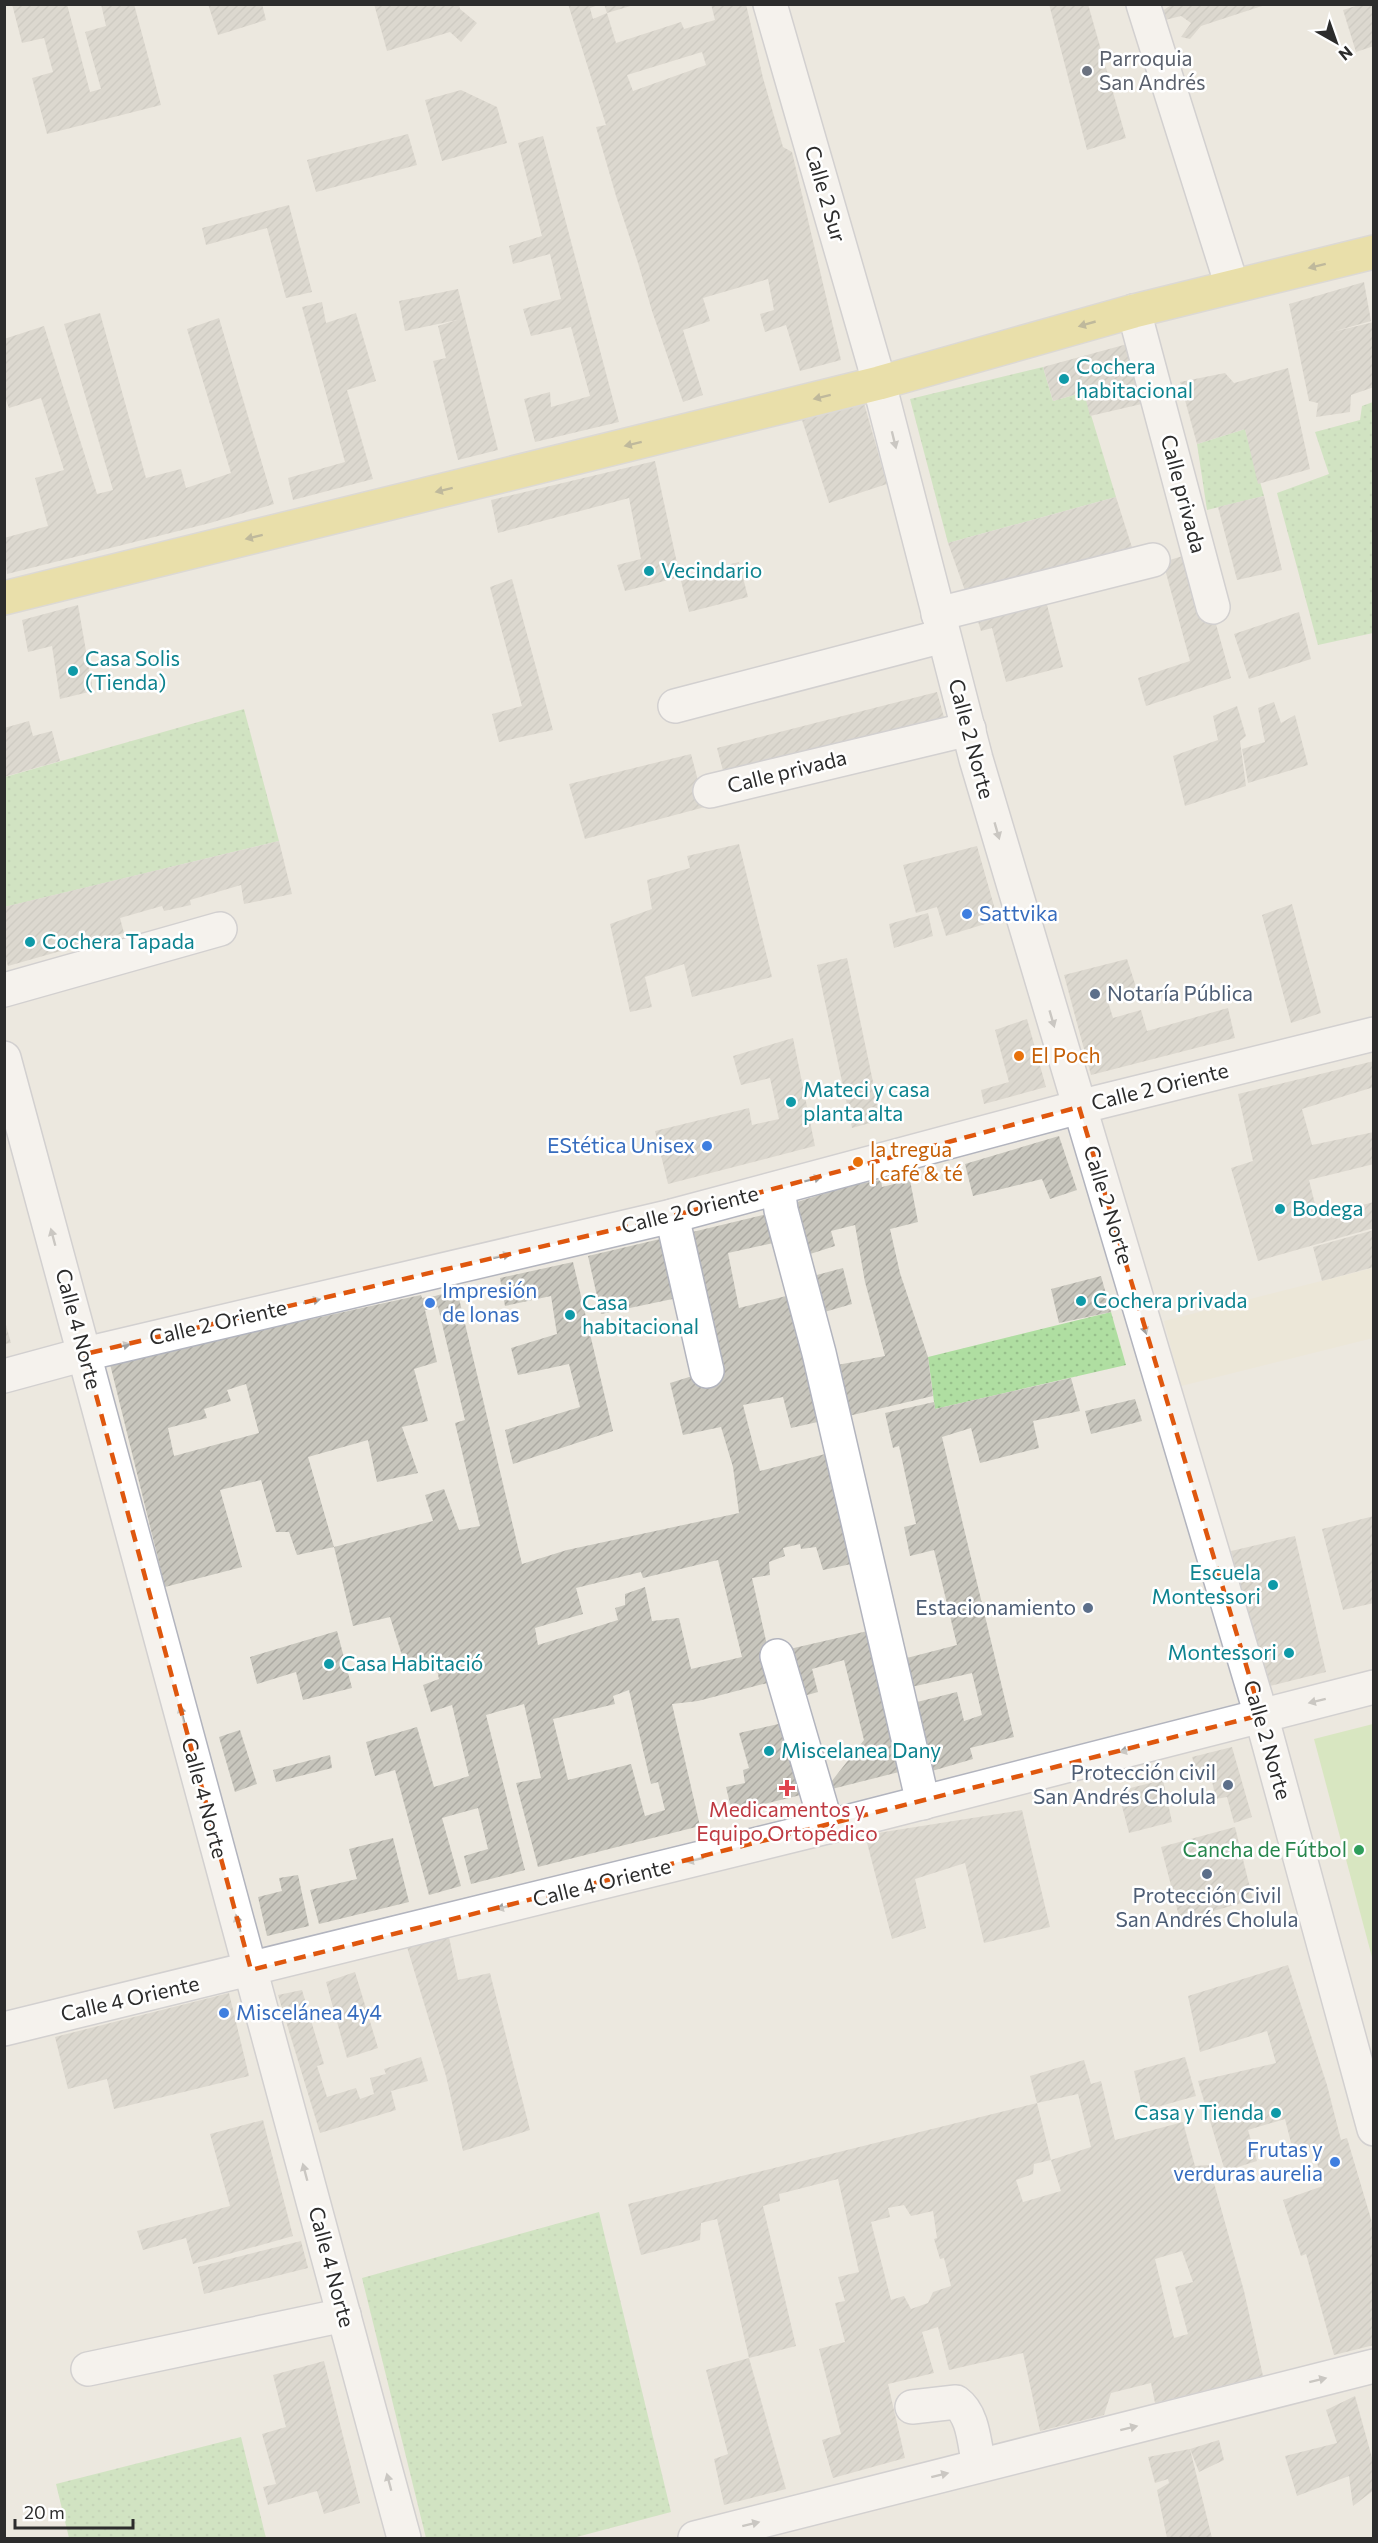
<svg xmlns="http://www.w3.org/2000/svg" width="1378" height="2543" font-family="Commissioner,sans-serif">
	<defs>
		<pattern id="green-dots" width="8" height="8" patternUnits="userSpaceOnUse" patternTransform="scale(1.5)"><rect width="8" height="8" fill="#afdea1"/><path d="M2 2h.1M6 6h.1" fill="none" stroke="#97bf8b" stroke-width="1.8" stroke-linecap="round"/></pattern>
		<pattern id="building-hatch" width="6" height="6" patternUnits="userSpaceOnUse" patternTransform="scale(1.5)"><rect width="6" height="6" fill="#c8c6bd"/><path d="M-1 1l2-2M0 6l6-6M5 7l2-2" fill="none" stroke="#acaaa3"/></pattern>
	</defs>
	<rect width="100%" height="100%" fill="#ece8df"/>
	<polygon fill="#ece6d0" points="1373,1268 1373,1338 1181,1386 1164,1321"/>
	<g fill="url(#green-dots)">
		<polygon points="1043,367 1053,401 1084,392 1116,497 948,543 910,399"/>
		<polygon points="1373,402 1373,633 1318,645 1277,493 1329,474 1315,432 1360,420 1362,406"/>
		<polygon points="1245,429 1264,496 1207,510 1197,444"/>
		<polygon points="244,709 279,841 5,907 5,777"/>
		<polygon points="1111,1312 1126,1365 935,1409 928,1357"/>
		<polygon points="599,2212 671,2512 573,2538 426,2538 362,2278"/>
		<polygon points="241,2437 266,2538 69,2538 56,2484"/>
	</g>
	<polygon fill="#bfe49d" points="1373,1724 1374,1724 1373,1961 1314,1739"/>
	<g fill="url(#building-hatch)" fill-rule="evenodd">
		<polygon points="12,4 67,4 90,92 101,89 85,32 106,26 101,4 134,4 161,105 47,134 32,78 53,72 44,38 22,43"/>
		<polygon points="208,4 262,4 266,20 218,35"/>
		<polygon points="374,4 459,4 460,9 477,23 461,42 450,32 387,51"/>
		<path d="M568,4H601L590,8L593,19L607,13L616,43L681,22L684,29L715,20L711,4H746L763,78L783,147L792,152L841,360L800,371L786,325L765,332L760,314L774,310L768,279L703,298L710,321L683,330L703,395L683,402L652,311L638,263L616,196L596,127L606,125ZM702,52L706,65L633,91L627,75Z"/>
		<polygon points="604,4 634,4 634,5 607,13"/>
		<polygon points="1049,4 1088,4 1126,138 1087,150"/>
		<polygon points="1173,4 1265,4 1265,5 1201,26 1190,39 1181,37 1191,23 1181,16 1161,21 1159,13"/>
		<polygon points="1362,4 1374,4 1374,46 1356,52 1343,10"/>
		<polygon points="461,90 497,107 507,143 442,161 425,100"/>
		<polygon points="408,134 417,165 316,192 307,160"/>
		<polygon points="543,136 619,422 535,442 524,399 550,392 551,407 590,396 571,327 531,336 523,309 561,299 550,254 513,264 509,246 542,236 518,143"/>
		<polygon points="289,205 312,292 286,298 267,228 206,245 202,228"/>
		<polygon points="1364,282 1371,321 1332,332 1374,322 1374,387 1351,395 1350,412 1316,417 1318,403 1309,401 1289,304"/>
		<polygon points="458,289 498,450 458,460 433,361 446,358 438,326 457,320 405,331 399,301"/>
		<polygon points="322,302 326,323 356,313 376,381 347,390 373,479 293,500 288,478 345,462 302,307"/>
		<polygon points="100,313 146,478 181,469 186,488 231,473 187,329 219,318 274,504 210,523 7,574 4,538 48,526 35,478 64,470 41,398 9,408 4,395 4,339 44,326 97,494 113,490 64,324"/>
		<polygon points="1131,343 1146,403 1090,416 1084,392 1053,401 1043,367"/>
		<polygon points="1288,368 1310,469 1258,484 1245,429 1197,444 1180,382 1225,373 1234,383"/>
		<polygon points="864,403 887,484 829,503 802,420"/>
		<polygon points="655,461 680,577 625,591 617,565 641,559 629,498 498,533 491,500"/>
		<polygon points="1264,496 1282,570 1237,580 1218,507"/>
		<polygon points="1116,497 1136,560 969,602 948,543"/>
		<polygon points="1196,552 1231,678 1146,706 1138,678 1190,661 1163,562"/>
		<polygon points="739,562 748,597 689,612 680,577"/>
		<polygon points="512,579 553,730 499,742 492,714 522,706 490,587"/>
		<polygon points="1045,597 1063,667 1006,682 992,628 981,631 976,615"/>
		<polygon points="78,605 93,691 60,699 52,646 28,652 22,620"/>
		<polygon points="1299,612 1311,659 1249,679 1234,634"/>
		<polygon points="937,692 945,721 725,778 717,748"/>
		<polygon points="1274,702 1281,723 1295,715 1308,765 1248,783 1242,749 1265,742 1258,708"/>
		<polygon points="1237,706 1246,736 1240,741 1246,786 1185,806 1173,756 1218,740 1213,716"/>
		<polygon points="29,721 33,736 52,731 60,761 4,777 4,728"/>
		<polygon points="691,754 705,807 585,839 569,784"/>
		<polygon points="279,841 292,894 244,904 241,885 190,900 191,905 164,911 162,906 120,918 124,933 8,966 4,953 4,907"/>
		<polygon points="739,844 772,977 692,997 684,964 645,977 652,1007 630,1012 610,924 652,909 647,880 690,868 687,856"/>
		<polygon points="977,846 998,920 946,936 937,907 916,913 903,865"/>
		<polygon points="1292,904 1321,1013 1291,1023 1262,915"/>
		<polygon points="928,913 933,936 894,948 889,924"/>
		<polygon points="847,958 881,1120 852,1128 817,965"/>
		<polygon points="1127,959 1137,990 1107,998 1113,1018 1141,1010 1147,1031 1228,1008 1235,1038 1091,1075 1064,975"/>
		<polygon points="1027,1019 1046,1087 984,1104 981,1090 1009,1082 995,1030"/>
		<polygon points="793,1038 815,1146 668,1184 655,1131 749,1108 752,1125 779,1119 770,1078 741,1085 733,1056"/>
		<polygon points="1374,1061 1374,1087 1302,1109 1312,1145 1374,1132 1374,1164 1309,1180 1318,1216 1374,1202 1374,1228 1258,1261 1231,1168 1253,1161 1238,1094"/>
		<polygon points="1059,1136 1077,1190 1050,1199 1042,1179 973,1196 965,1164"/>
		<polygon points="881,1180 882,1187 910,1180 918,1222 890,1229 900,1273 928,1357 933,1396 840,1418 832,1366 885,1356 865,1282 855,1225 831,1231 835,1246 807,1255 794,1203 848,1186"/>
		<path d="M771,1213L778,1242L728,1253L739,1308L790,1295L822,1421L791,1428L783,1397L743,1405L760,1471L829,1453L856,1563L823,1570L816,1547L801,1549L800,1544L783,1548L785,1556L769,1562L770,1575L752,1578L775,1681L698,1701L672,1704L700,1826L538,1867L516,1783L541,1778L524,1704L486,1715L525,1870L471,1884L464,1856L488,1849L478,1808L442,1818L461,1886L429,1895L395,1770L375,1776L366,1742L417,1727L434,1787L469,1776L452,1705L431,1712L423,1685L439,1679L434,1657L405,1665L390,1617L353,1626L334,1547L433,1521L425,1495L444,1489L459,1530L480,1526L455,1423L465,1420L438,1307L425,1310L437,1362L414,1369L428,1421L402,1427L418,1473L377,1482L368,1440L308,1457L334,1547L297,1555L289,1532H276L261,1480L220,1490L242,1567L165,1587L110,1364L235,1333L312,1319L421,1295L422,1298L435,1296L457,1290L522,1564L567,1550L739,1513L733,1467L721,1427L683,1435L670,1383L702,1373L680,1235ZM246,1384L259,1433L174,1456L168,1428L207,1418L204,1409L231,1401L227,1390ZM718,1560L742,1657L691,1669L679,1618L652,1621L645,1587L625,1594V1605L615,1608L618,1620L538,1645L535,1628L583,1614L576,1588L641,1572L643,1578ZM629,1690L651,1784L658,1782L665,1810L645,1816L631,1764L568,1780L553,1719L615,1704L613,1696Z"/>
		<polygon points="1374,1230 1374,1267 1322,1281 1313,1247"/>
		<polygon points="673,1236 687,1296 601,1314 588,1256"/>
		<polygon points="573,1262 613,1431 513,1464 505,1430 580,1407 569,1364 518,1375 511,1348 557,1334 551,1296 505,1306 500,1278"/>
		<polygon points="843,1268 852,1304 821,1313 813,1276"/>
		<polygon points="1101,1276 1111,1312 1059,1323 1051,1289"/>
		<polygon points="4,1318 11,1343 4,1344"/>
		<polygon points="1071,1378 1080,1411 1033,1421 1039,1448 980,1463 971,1428 942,1437 1014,1737 970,1748 973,1759 925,1773 909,1704 957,1692 964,1721 982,1715 972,1673 907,1688 899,1660 957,1645 934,1550 910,1556 904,1527 916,1524 899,1446 893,1448 885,1413 934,1402 935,1409"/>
		<polygon points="1135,1399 1142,1421 1091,1434 1085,1411"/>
		<polygon points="1374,1516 1374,1603 1343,1610 1322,1529"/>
		<polygon points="1295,1536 1326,1672 1266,1687 1231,1551"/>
		<polygon points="872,1630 903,1771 824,1791 864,1740 844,1660 812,1669 818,1692 793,1699 781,1651"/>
		<polygon points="337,1631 352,1688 303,1700 296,1672 257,1684 250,1657"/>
		<polygon points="787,1722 805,1794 732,1812 726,1787 745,1783 743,1770 749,1768 739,1733"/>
		<polygon points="240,1730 257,1784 235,1792 219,1737"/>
		<polygon points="1232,1747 1252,1817 1234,1823 1227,1797 1216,1799 1209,1768 1197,1772 1192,1757"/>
		<polygon points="330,1755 332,1768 276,1782 273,1770"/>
		<polygon points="1163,1780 1172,1822 1129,1833 1118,1791"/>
		<polygon points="1022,1810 1050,1927 984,1943 965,1863 915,1879 926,1928 892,1939 865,1835"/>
		<polygon points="1235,1827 1253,1900 1180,1920 1161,1847"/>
		<polygon points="393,1838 409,1902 319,1924 310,1890 357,1879 349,1849"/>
		<polygon points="298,1875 309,1926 267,1936 258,1897 282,1891 279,1878"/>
		<polygon points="449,1937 458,1980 490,1973 530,2130 463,2151 446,2076 407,1947"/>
		<polygon points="1288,1965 1327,2085 1341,2140 1347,2138 1374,2229 1374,2345 1334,2355 1306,2254 1301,2256 1283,2200 1323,2186 1313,2147 1293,2151 1285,2119 1248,2130 1257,2161 1225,2171 1198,2081 1276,2063 1267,2031 1200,2052 1188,1996"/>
		<polygon points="355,1972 378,2048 347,2058 326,1982"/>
		<polygon points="302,1990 324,2064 317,2066 327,2097 356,2088 360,2099 374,2094 370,2078 386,2074 384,2069 421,2057 428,2081 391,2091 396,2110 320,2133 278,1995"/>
		<polygon points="229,1993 249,2076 114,2109 107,2079 68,2089 55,2037"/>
		<polygon points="1185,2057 1196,2096 1143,2111 1134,2071"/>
		<path d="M1084,2060L1091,2084L1101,2081L1115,2140L1183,2122L1195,2166L1209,2165L1244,2291L1263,2376L1155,2403L1151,2383L1111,2393L1104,2415L1040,2431L1023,2353L949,2370L938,2327L922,2332L934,2373L888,2384L905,2458L833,2478L822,2440L841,2434L819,2349L845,2342L835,2303L845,2301L838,2277L859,2272L838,2179L779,2194L780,2201L763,2206L796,2346L749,2358L717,2219L701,2223L700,2240L641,2255L628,2204L1037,2103L1051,2160L1091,2147L1078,2094L1037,2103L1030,2076ZM1051,2160L1061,2191L1023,2202L1016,2180L1033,2174L1034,2164ZM904,2205L911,2216L933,2211L937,2238L934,2239L940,2259L944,2258L951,2286L933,2292L928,2303L911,2309L904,2296L891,2300L871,2222L890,2217L888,2208ZM1182,2251L1193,2282L1175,2287L1188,2334L1174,2338L1155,2259Z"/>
		<polygon points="263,2120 293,2236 193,2264 186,2238 143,2250 137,2231 230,2206 210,2134"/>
		<polygon points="301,2241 308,2268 204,2294 198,2267"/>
		<polygon points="749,2358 786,2489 724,2505 714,2459 728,2454 706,2370"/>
		<polygon points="324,2361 360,2503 324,2514 317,2491 268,2505 263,2487 276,2484 262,2434 286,2427 273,2375"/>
		<polygon points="1355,2396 1374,2465 1374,2490 1353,2506 1349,2476 1297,2496 1285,2456 1337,2443 1326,2410"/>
		<polygon points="1219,2440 1224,2460 1199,2472 1190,2449"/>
		<polygon points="1190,2449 1212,2538 1167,2538 1157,2490 1169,2483 1168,2479 1155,2483 1148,2457"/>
	</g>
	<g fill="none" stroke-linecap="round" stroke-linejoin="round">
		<g stroke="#b2b4be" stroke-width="36">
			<g id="minor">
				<polyline points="770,4 874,364 976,759 1261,1715 1374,2129"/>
				<polyline points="1143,4 1232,286"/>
				<polyline points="1134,311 1213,607"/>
				<polyline points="938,614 1153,560"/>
				<polyline points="675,706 943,636"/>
				<polyline points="710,791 969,729"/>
				<polyline points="4,990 220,929"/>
				<polyline points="4,1058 404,2538"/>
				<polyline points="778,1188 781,1210 819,1353 923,1803"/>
				<polyline points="672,1216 707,1371"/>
				<polyline points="4,1376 85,1354 672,1216 1079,1107 1374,1034"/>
				<polyline points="777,1656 827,1827"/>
				<polyline points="4,2029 827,1827 1374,1687"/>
				<polyline points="88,2369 344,2315"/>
				<path d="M912,2407L956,2402C974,2415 974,2444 979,2465"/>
				<polyline points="695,2538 1374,2366"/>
			</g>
		</g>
		<g stroke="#c8c8c8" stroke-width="36">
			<polyline id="major" points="4,598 879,383 1134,311 1374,252"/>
		</g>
		<use href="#minor" stroke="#fff" stroke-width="33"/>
		<use href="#major" stroke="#e5d56b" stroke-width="33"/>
	</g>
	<defs><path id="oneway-solid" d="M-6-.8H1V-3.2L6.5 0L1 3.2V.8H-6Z" transform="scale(1.5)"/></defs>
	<g fill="#88804c">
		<use href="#oneway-solid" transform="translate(1317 266) rotate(166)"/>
		<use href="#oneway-solid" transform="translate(1087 324) rotate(164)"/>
		<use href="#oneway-solid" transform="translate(822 397) rotate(166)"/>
		<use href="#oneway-solid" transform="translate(633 444) rotate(166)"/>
		<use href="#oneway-solid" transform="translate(444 490) rotate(166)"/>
		<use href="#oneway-solid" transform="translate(254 537) rotate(166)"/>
	</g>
	<g fill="#a0a0a0">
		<use href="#oneway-solid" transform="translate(894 440) rotate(76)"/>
		<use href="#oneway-solid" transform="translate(997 831) rotate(74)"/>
		<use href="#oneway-solid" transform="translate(1052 1019) rotate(74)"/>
		<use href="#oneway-solid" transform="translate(813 1179) rotate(-15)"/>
		<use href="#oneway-solid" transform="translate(53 1237) rotate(-105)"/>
		<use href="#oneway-solid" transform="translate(502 1256) rotate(-13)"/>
		<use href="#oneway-solid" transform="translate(312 1301) rotate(-13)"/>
		<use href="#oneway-solid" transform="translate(1144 1326) rotate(73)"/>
		<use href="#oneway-solid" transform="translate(122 1346) rotate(-13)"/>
		<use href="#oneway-solid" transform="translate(1317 1701) rotate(166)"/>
		<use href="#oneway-solid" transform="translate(182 1714) rotate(-105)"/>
		<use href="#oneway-solid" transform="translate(1128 1750) rotate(165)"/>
		<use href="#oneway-solid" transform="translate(695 1860) rotate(166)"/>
		<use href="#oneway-solid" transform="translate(505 1907) rotate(166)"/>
		<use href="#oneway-solid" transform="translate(238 1923) rotate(-105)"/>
		<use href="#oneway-solid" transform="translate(305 2172) rotate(-105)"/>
		<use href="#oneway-solid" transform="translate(1318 2380) rotate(-14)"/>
		<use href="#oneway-solid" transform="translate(1129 2428) rotate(-14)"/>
		<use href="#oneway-solid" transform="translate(940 2475) rotate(-14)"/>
		<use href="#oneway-solid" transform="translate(389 2482) rotate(-105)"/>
		<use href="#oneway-solid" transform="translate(751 2524) rotate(-14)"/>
	</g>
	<path d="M0 0H1378V2543H0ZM1079,1107L1261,1715L251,1970L85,1354L672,1216Z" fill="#ece8df" fill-opacity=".55" fill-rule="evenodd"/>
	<path fill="none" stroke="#df570e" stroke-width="4.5" stroke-dasharray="12 8" stroke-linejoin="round" d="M1079,1107L1261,1715L251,1970L85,1354L672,1216Z"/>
	<circle fill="#6b7280" stroke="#fff" stroke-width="2" cx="1087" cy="71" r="6"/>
	<g fill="#0f9aa8" stroke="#fff" stroke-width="2">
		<circle cx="1064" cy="379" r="6"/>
		<circle cx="649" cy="571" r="6"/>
		<circle cx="73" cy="671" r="6"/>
		<circle cx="30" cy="942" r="6"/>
		<circle cx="791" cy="1102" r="6"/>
		<circle cx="1280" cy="1209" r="6"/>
		<circle cx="1081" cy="1301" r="6"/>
		<circle cx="570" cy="1315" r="6"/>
		<circle cx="1273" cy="1585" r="6"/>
		<circle cx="1289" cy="1653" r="6"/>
		<circle cx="329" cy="1664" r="6"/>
		<circle cx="769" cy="1751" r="6"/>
		<circle cx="1276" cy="2113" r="6"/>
	</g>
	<g fill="#3f7fe0" stroke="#fff" stroke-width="2">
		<circle cx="967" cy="914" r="6"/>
		<circle cx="707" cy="1146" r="6"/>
		<circle cx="430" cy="1303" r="6"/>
		<circle cx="224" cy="2013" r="6"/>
		<circle cx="1335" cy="2162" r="6"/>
	</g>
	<g fill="#5c6f8a" stroke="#fff" stroke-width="2">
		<circle cx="1095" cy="994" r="6"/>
		<circle cx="1088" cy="1608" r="6"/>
		<circle cx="1228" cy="1785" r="6"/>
		<circle cx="1207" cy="1874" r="6"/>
	</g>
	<g fill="#e8710a" stroke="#fff" stroke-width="2">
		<circle cx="1019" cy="1056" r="6"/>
		<circle cx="858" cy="1162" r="6"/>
	</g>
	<path fill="#e0444e" stroke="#fff" stroke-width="2" d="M784 1779h6v6h6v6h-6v6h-6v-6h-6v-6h6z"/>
	<circle fill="#2e9e5b" stroke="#fff" stroke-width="2" cx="1359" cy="1850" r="6"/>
	<g text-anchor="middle" stroke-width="5" stroke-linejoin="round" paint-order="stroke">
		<g font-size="21" fill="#5b616d" stroke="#fff" text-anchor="start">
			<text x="1099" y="66">Parroquia<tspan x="1099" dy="24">San Andrés</tspan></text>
		</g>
		<g font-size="21" fill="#2c2c2c" stroke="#fff">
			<text transform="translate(825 194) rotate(74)" y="7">Calle 2 Sur</text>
			<text transform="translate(1183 494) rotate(75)" y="7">Calle privada</text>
			<text transform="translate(971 739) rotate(75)" y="7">Calle 2 Norte</text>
			<text transform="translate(787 772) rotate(-14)" y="7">Calle privada</text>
			<text transform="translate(1160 1087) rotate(-14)" y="7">Calle 2 Oriente</text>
			<text transform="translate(1108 1205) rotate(73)" y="7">Calle 2 Norte</text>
			<text transform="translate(690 1210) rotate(-14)" y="7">Calle 2 Oriente</text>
			<text transform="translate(218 1323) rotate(-13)" y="7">Calle 2 Oriente</text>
			<text transform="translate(78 1329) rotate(75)" y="7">Calle 4 Norte</text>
			<text transform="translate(1267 1740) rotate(74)" y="7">Calle 2 Norte</text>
			<text transform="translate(204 1798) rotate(75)" y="7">Calle 4 Norte</text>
			<text transform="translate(602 1883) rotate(-14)" y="7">Calle 4 Oriente</text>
			<text transform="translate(130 1999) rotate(-13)" y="7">Calle 4 Oriente</text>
			<text transform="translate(331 2267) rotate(75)" y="7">Calle 4 Norte</text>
		</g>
		<g font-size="21" fill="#0d838f" stroke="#fff" text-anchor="start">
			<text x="1076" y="374">Cochera<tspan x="1076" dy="24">habitacional</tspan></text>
			<text x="661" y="578">Vecindario</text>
			<text x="85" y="666">Casa Solis<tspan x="85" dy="24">(Tienda)</tspan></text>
			<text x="42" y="949">Cochera Tapada</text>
			<text x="803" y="1097">Mateci y casa<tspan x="803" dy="24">planta alta</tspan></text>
			<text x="1292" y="1216">Bodega</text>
			<text x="1093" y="1308">Cochera privada</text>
			<text x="582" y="1310">Casa<tspan x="582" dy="24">habitacional</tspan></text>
			<text x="1261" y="1580" text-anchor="end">Escuela<tspan x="1261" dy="24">Montessori</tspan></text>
			<text x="1277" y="1660" text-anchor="end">Montessori</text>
			<text x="341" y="1671">Casa Habitació</text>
			<text x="781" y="1758">Miscelanea Dany</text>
			<text x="1264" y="2120" text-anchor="end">Casa y Tienda</text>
		</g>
		<g font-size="21" fill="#366cbe" stroke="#fff" text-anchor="start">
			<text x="979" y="921">Sattvika</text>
			<text x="695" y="1153" text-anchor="end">EStética Unisex</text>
			<text x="442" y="1298">Impresión<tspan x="442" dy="24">de lonas</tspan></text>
			<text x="236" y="2020">Miscelánea 4y4</text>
			<text x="1323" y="2157" text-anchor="end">Frutas y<tspan x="1323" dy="24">verduras aurelia</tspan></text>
		</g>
		<g font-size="21" fill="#4e5e75" stroke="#fff" text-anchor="end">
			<text x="1107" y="1001" text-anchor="start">Notaría Pública</text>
			<text x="1076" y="1615">Estacionamiento</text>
			<text x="1216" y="1780">Protección civil<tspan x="1216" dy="24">San Andrés Cholula</tspan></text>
			<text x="1207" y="1903" text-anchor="middle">Protección Civil<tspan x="1207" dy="24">San Andrés Cholula</tspan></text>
		</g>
		<g font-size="21" fill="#c56008" stroke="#fff" text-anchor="start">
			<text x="1031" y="1063">El Poch</text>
			<text x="870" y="1157">la tregua<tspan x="870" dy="24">| café &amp; té</tspan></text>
		</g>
		<g font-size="21" fill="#be3a42" stroke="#fff">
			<text x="787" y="1817">Medicamentos y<tspan x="787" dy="24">Equipo Ortopédico</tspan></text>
		</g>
		<g font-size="21" fill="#27864d" stroke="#fff" text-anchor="end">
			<text x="1347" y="1857">Cancha de Fútbol</text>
		</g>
	</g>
	<rect width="1378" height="2543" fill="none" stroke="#2c2c2c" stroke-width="12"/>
	<g transform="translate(1336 42) rotate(140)" stroke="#ffffff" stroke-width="4.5" paint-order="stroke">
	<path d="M0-4.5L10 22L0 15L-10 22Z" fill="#2c2c2c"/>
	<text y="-9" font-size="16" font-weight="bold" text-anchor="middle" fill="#2c2c2c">N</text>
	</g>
	<path d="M15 2519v9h118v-9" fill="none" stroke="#2c2c2c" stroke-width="3"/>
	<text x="24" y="2519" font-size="18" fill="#2c2c2c" stroke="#ffffff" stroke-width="4.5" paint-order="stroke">20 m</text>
</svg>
